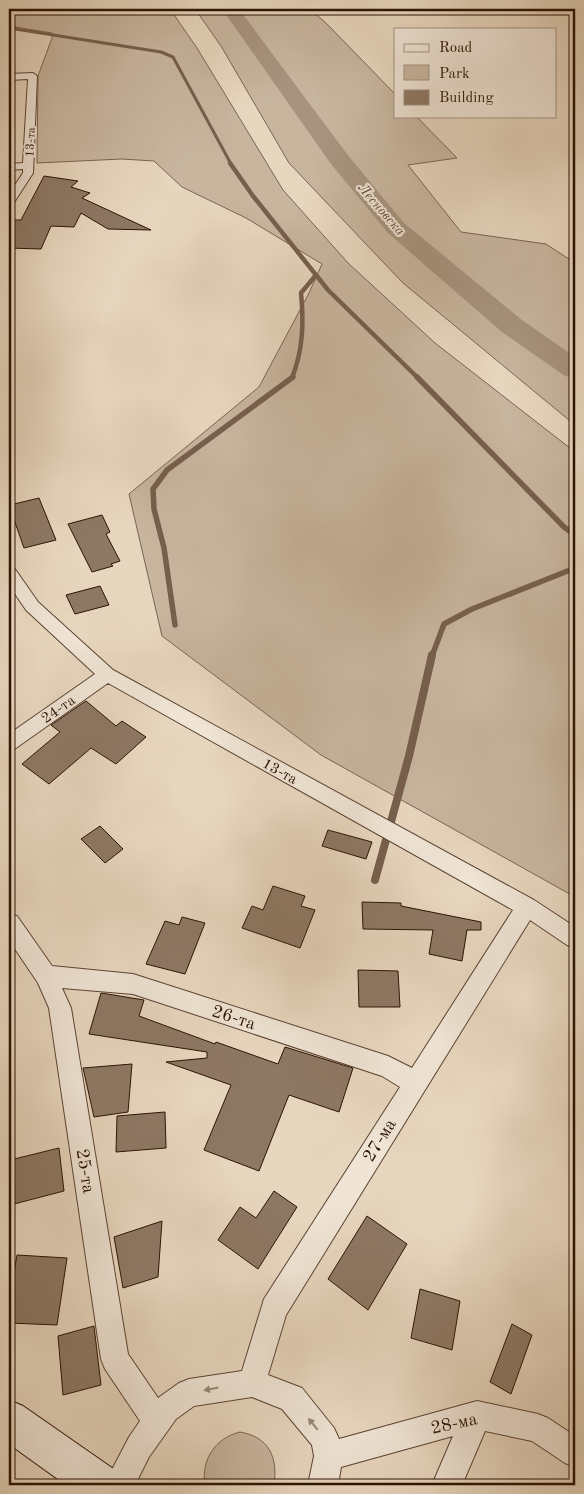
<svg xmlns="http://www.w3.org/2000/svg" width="584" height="1494" font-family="'Old Standard TT',serif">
	<rect width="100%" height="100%" fill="#e7d6be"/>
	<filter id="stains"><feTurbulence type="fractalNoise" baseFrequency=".004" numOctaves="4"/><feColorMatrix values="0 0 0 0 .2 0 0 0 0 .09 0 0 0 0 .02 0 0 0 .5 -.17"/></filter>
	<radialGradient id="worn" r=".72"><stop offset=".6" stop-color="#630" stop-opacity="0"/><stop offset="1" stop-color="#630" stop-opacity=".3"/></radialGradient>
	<g fill="#c7b59e" stroke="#7a6450">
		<polygon points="9,9 170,9 197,48 283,190 348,263 435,343 575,452 575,897 321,755 162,636 129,494 259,387 309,293 322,264 246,218 182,187 154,161 122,159 37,163 38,76 52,38 52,33 9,26"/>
		<polygon points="195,9 309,9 325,22 395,94 395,116 416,116 457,158 408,165 461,232 546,244 575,263 575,425 403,283 289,163 221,46"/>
		<path d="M240,1432C269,1437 278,1457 274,1485H205C201,1460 215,1438 240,1432Z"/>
	</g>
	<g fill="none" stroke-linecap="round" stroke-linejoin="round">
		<polyline stroke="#765f4d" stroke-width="3" points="9,28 161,52 173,57 231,164"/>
		<g stroke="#765f4d" stroke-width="4.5">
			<polyline points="230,163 253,196 328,290 418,378"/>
			<path d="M292,378C303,350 304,323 301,293L316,275"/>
		</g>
		<g stroke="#765f4d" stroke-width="5.5">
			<polyline points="417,377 564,527 575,535"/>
			<polyline points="175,625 164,548 154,509 153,489 167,470 293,377"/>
			<polyline points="432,656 444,624 472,609 575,568"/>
		</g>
		<polyline stroke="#765f4d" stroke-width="8" points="375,880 409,756 432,655"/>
		<polygon fill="#a7937e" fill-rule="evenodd" points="222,9 239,9 347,154 404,223 522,320 575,357 575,378 565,376 502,332 388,233 331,164"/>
	</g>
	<g fill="#8d7864" stroke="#2c1203">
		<polygon points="44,176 78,181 71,187 90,193 82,198 151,230 108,229 81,213 74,227 51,226 41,249 9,248 9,220 21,220"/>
		<polygon points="39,498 56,540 24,548 10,508 15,507 14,504"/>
		<polygon points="102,515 110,532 106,534 120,561 111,564 113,566 92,572 68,524"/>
		<polygon points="100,586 109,605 75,614 66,595"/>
		<polygon points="86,701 116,726 122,721 146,737 116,764 91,748 49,784 22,764 60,732 51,725"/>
		<polygon points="100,826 123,849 105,863 81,839"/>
		<polygon points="328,830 372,842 366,859 322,846"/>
		<polygon points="273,886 305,896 301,906 315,910 300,948 242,928 252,906 263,910"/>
		<polygon points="362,902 401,903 401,906 481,922 481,930 467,930 462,961 429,954 433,930 363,929"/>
		<polygon points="182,917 205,923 185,974 146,964 165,921 179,925"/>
		<polygon points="358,970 398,971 400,1007 359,1007"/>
		<polygon points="101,993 144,1000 139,1016 215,1044 216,1042 278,1064 285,1047 353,1068 339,1112 289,1095 259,1171 204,1150 231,1085 166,1062 207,1058 207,1052 89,1034"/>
		<polygon points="132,1064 128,1112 94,1117 83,1068"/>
		<polygon points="165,1112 166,1148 116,1152 117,1116"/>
		<polygon points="59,1148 64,1191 14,1204 10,1160"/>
		<polygon points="274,1191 297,1207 258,1269 218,1240 240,1207 256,1218"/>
		<polygon points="367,1216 407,1244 368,1310 328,1279"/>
		<polygon points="162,1221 158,1277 123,1288 114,1237"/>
		<polygon points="17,1255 67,1258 57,1325 9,1323 9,1301"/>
		<polygon points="420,1289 460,1301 452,1350 411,1338"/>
		<polygon points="512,1324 532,1335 511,1394 490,1382"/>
		<polygon points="94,1326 101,1385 63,1395 58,1336"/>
	</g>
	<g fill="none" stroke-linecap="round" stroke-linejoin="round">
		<g stroke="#5b4332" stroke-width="2">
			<g id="street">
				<polygon points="33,73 37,76 33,173 13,204 9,205 9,194 23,173 23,169 9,170 9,164 23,163 28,79 9,80 9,74"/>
				<path d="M9,568L15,569L38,602L113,670L534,900L575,927V948L567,945L530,920L286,1315L268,1375L302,1388L334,1428L339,1439L477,1401L538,1414L548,1418L575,1436V1467L565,1463L532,1441L485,1431L462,1485H432L453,1436L341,1467L338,1485H308L314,1456L312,1445L282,1409L252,1397L194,1406L176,1419L149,1457L135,1485H104L129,1437L140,1421L105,1369L101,1359L49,1008L38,983L9,940V914L17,916L52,966L133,974L388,1056L412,1068L513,910L108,683L16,748L9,750V734L95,674L26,610L9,585ZM62,988L133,994L382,1076L400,1087L264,1299L242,1371L189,1379L179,1383L158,1398L128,1354L71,1008Z"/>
			</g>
		</g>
		<g stroke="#2c1203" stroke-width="2">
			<polygon id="secondary" points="9,1400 23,1406 115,1470 121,1485 66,1485 9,1444"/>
		</g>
		<use href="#street" fill="#efe4d5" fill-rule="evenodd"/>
		<use href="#secondary" fill="#efe4d5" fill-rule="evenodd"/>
	</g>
	<defs><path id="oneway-solid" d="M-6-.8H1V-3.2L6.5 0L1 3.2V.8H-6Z" transform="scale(1.25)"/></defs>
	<g fill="#978676">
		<use href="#oneway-solid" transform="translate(211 1389) rotate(169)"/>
		<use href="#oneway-solid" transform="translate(313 1424) rotate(-129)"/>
	</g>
	<g text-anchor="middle" stroke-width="4" stroke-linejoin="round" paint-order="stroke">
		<g font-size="12" fill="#2c1203" stroke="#efe4d5">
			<text transform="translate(30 142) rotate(-87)" y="4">13-та</text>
		</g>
		<g font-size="14" font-style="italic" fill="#5d4634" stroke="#efe4d5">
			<text transform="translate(382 209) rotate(49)" y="5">Лесновска</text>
		</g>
		<g font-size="15" fill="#2c1203" stroke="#efe4d5">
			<text transform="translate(58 709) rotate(-35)" y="5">24-та</text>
			<text transform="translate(280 771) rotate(29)" y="5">13-та</text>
		</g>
		<g font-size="18" fill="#2c1203" stroke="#efe4d5">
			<text transform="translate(234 1017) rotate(18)" y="6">26-та</text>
			<text transform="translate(379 1140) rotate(-58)" y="6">27-ма</text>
			<text transform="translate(86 1171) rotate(81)" y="6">25-та</text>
			<text transform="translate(454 1423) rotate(-12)" y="6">28-ма</text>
		</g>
	</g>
	<rect width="584" height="1494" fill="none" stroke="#e7d6be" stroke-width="30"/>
	<rect x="10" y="10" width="564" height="1474" fill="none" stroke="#2c1203" stroke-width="2.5"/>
	<rect x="15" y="15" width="554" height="1464" fill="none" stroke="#2c1203"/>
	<rect x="394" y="28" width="162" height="90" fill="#efe4d5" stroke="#a19081"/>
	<rect x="404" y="44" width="25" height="8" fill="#efe4d5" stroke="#a19081"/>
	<text x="439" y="52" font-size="15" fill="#2c1203">Road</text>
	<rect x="404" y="65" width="25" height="15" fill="#c7b59e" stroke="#a19081"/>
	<text x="439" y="78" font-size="15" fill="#2c1203">Park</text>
	<rect x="404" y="90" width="25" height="15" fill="#8d7864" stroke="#a19081"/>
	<text x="439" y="102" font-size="15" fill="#2c1203">Building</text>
	<rect width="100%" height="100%" filter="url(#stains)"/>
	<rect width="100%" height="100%" fill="url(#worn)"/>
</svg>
